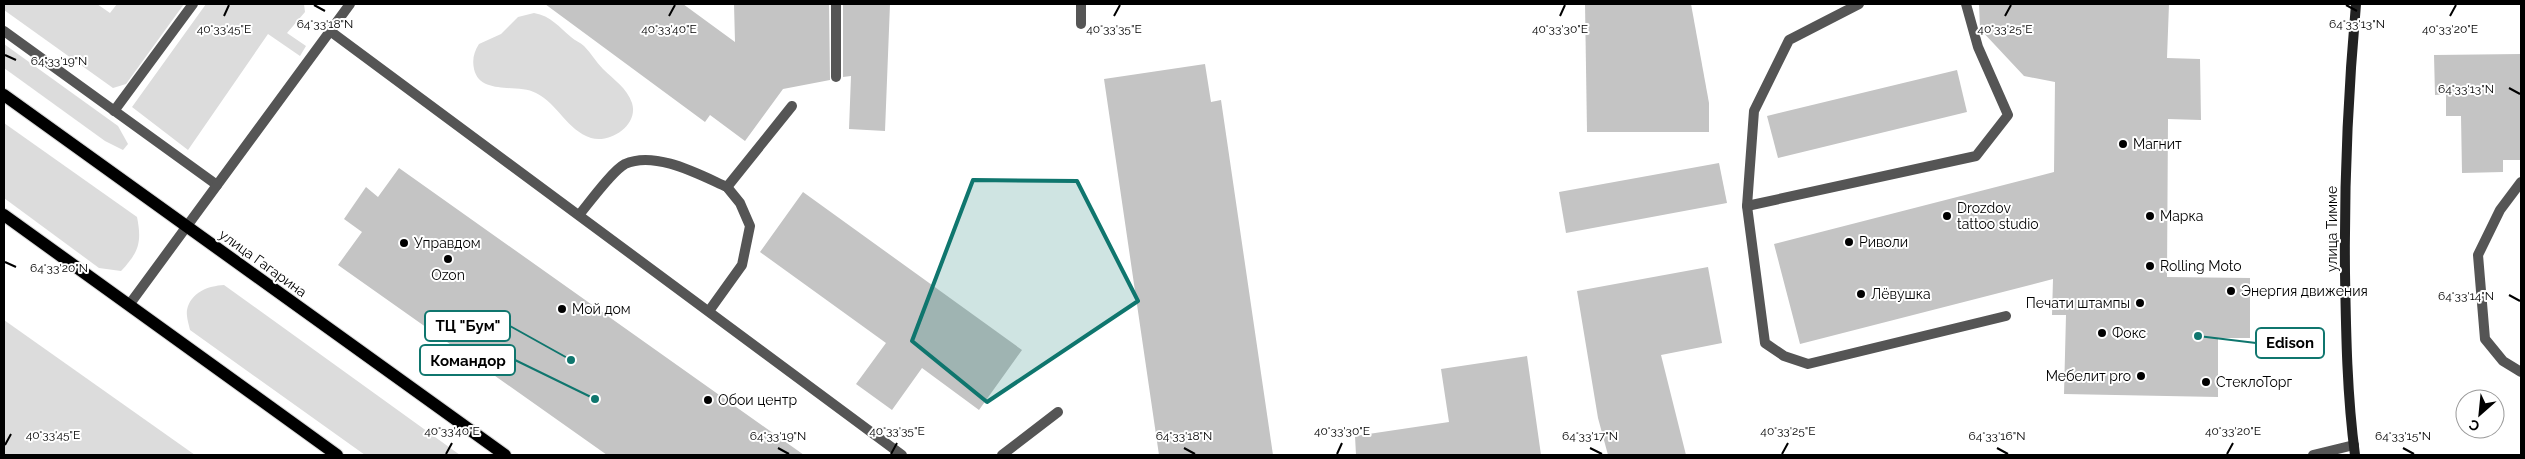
<svg xmlns="http://www.w3.org/2000/svg" width="2525" height="459" font-family="Raleway,sans-serif">
	<rect width="100%" height="100%" fill="#fff"/>
	<g fill="#dcdcdc">
		<polygon points="4,4 97,4 110,13 117,4 184,4 126,84 113,88 4,10"/>
		<polygon points="206,4 304,4 305,12 287,33 306,46 300,56 268,34 188,150 132,107"/>
		<path d="M534,13C551,16 559,27 571,37C575,41 580,42 584,46C591,53 596,62 603,69C614,80 627,88 632,103C639,125 610,144 591,138C567,130 558,104 536,93C518,83 480,96 474,69C472,59 474,52 479,44L501,34L518,17Z"/>
		<polygon points="4,44 118,126 128,144 123,150 105,141 4,68"/>
		<path d="M4,123L137,217C142,242 139,252 121,271L99,268L4,198Z"/>
		<path d="M224,285L460,455H365L190,330C189,325 186,316 187,310C191,292 208,286 224,285Z"/>
		<polygon points="4,320 195,455 4,455"/>
	</g>
	<g fill="#c4c4c4">
		<polygon points="545,4 683,4 735,42 734,4 829,4 830,80 783,89 745,141 710,115 705,122"/>
		<polygon points="843,4 890,4 885,131 849,129 851,76 843,77"/>
		<polygon points="1585,4 1691,4 1709,103 1709,132 1587,132"/>
		<polygon points="1979,4 2169,4 2167,58 2200,59 2201,120 2168,119 2167,277 2250,278 2250,338 2218,338 2218,397 2064,394 2066,315 2052,315 2053,279 1800,344 1774,244 2054,172 2055,82 2024,76 1980,29"/>
		<polygon points="2521,54 2520,160 2503,160 2503,172 2462,173 2461,116 2446,116 2446,94 2435,95 2434,55"/>
		<polygon points="1205,64 1211,102 1221,100 1273,455 1159,455 1104,79"/>
		<polygon points="1957,70 1967,112 1778,158 1767,116"/>
		<polygon points="1719,163 1727,203 1566,233 1559,192"/>
		<polygon points="399,168 804,455 607,455 338,265 362,232 344,219 366,187 378,197"/>
		<polygon points="803,192 1022,350 979,410 922,368 892,410 856,384 886,343 760,252"/>
		<polygon points="1708,267 1722,343 1661,355 1686,455 1608,455 1598,418 1577,291"/>
		<polygon points="1527,356 1541,455 1356,455 1355,436 1449,422 1441,369"/>
	</g>
	<g fill="none" stroke-linecap="round" stroke-linejoin="round">
		<g stroke="#dbdbdb" stroke-width="14">
			<g id="primary">
				<polyline points="4,95 505,455"/>
				<polyline points="4,215 337,455"/>
			</g>
		</g>
		<g stroke="#555" stroke-width="10">
			<polyline points="1859,4 1789,40 1754,111 1747,206 1765,343 1784,356 1808,364 2006,316"/>
			<polyline points="1081,24 1081,4"/>
			<polyline points="4,31 217,185"/>
			<polyline points="330,31 902,455"/>
			<polyline points="836,77 836,4"/>
			<polyline points="114,111 193,4"/>
			<polyline points="2521,182 2500,210 2478,255 2485,339 2503,361 2521,372"/>
			<polyline points="1747,206 1976,156 2008,115 1978,47 1966,4"/>
			<path d="M579,215C589,203 612,171 625,164C655,150 700,175 727,187L792,106"/>
			<polyline points="709,311 742,265 750,226 740,203 727,187"/>
			<polyline points="1002,455 1058,412"/>
			<polyline points="2313,455 2354,445"/>
		</g>
		<polyline stroke="#555" stroke-width="10" points="129,305 350,4"/>
		<path stroke="#222" stroke-width="10" d="M2355,455C2347,395 2346,334 2345,273C2344,183 2348,94 2356,4"/>
		<use href="#primary" stroke="#000" stroke-width="12"/>
	</g>
	<path fill="#0f766e" fill-opacity="0.2" stroke="#0f766e" stroke-width="4" stroke-linejoin="round" d="M973,180L1077,181L1138,301L987,402L912,341Z"/>
	<path fill="none" stroke="#000" stroke-width="2" d="M314,5L325,11M2346,5L2357,11M224,16L229,5M669,16L675,5M1114,16L1120,5M1560,16L1565,5M2005,16L2011,5M2450,16L2456,5M5,55L16,60M2509,88L2520,94M5,262L16,267M2509,295L2520,301M5,445L11,434M778,448L789,454M1184,448L1195,454M1590,448L1602,454M1997,448L2008,454M2403,448L2414,454M446,454L452,443M891,454L897,443M1337,454L1342,443M1782,454L1788,443M2227,454L2233,443"/>
	<g fill="#000" stroke="#fff" stroke-width="2">
		<circle cx="2123" cy="144" r="5"/>
		<circle cx="1947" cy="216" r="5"/>
		<circle cx="2150" cy="216" r="5"/>
		<circle cx="1849" cy="242" r="5"/>
		<circle cx="404" cy="243" r="5"/>
		<circle cx="448" cy="259" r="5"/>
		<circle cx="2150" cy="266" r="5"/>
		<circle cx="2231" cy="291" r="5"/>
		<circle cx="1861" cy="294" r="5"/>
		<circle cx="2140" cy="303" r="5"/>
		<circle cx="562" cy="309" r="5"/>
		<circle cx="2102" cy="333" r="5"/>
		<circle cx="2141" cy="376" r="5"/>
		<circle cx="2206" cy="382" r="5"/>
		<circle cx="708" cy="400" r="5"/>
	</g>
	<g text-anchor="middle" stroke-width="4" stroke-linejoin="round" paint-order="stroke">
		<g font-size="14" fill="#000" stroke="#fff" text-anchor="start">
			<text x="2133" y="149">Магнит</text>
			<text x="1957" y="213">Drozdov<tspan x="1957" dy="16">tattoo studio</tspan></text>
			<text x="2160" y="221">Марка</text>
			<text x="1859" y="247">Риволи</text>
			<text x="414" y="248">Управдом</text>
			<text x="2160" y="271">Rolling Moto</text>
			<text x="448" y="280" text-anchor="middle">Ozon</text>
			<text x="2241" y="296">Энергия движения</text>
			<text x="1871" y="299">Лёвушка</text>
			<text x="2130" y="308" text-anchor="end">Печати штампы</text>
			<text x="572" y="314">Мой дом</text>
			<text x="2112" y="338">Фокс</text>
			<text x="2131" y="381" text-anchor="end">Мебелит pro</text>
			<text x="2216" y="387">СтеклоТорг</text>
			<text x="718" y="405">Обои центр</text>
		</g>
		<g font-size="14" fill="#000" stroke="#fff">
			<text transform="translate(2332 229) rotate(-90)" y="5">улица Тимме</text>
			<text transform="translate(263 263) rotate(36)" y="5">улица Гагарина</text>
		</g>
	</g>
	<g font-size="12" text-anchor="middle" fill="#000" stroke="#fff" stroke-width="4" stroke-linejoin="round" paint-order="stroke">
		<text x="325" y="28">64°33'18"N</text>
		<text x="2357" y="28">64°33'13"N</text>
		<text x="224" y="33">40°33'45"E</text>
		<text x="669" y="33">40°33'40"E</text>
		<text x="1114" y="33">40°33'35"E</text>
		<text x="1560" y="33">40°33'30"E</text>
		<text x="2005" y="33">40°33'25"E</text>
		<text x="2450" y="33">40°33'20"E</text>
		<text x="59" y="65">64°33'19"N</text>
		<text x="2466" y="93">64°33'13"N</text>
		<text x="59" y="272">64°33'20"N</text>
		<text x="2466" y="300">64°33'14"N</text>
		<text x="452" y="435">40°33'40"E</text>
		<text x="897" y="435">40°33'35"E</text>
		<text x="1342" y="435">40°33'30"E</text>
		<text x="1788" y="435">40°33'25"E</text>
		<text x="2233" y="435">40°33'20"E</text>
		<text x="53" y="439">40°33'45"E</text>
		<text x="778" y="440">64°33'19"N</text>
		<text x="1184" y="440">64°33'18"N</text>
		<text x="1590" y="440">64°33'17"N</text>
		<text x="1997" y="440">64°33'16"N</text>
		<text x="2403" y="440">64°33'15"N</text>
	</g>
	<path fill="none" stroke="#0f766e" stroke-width="2" d="M571 360L510 326M2198 336L2256 343M595 399L515 360"/>
	<g fill="#0f766e" stroke="#fff" stroke-width="2">
		<circle cx="571" cy="360" r="5"/>
		<circle cx="2198" cy="336" r="5"/>
		<circle cx="595" cy="399" r="5"/>
	</g>
	<g fill="#fff" stroke="#0f766e" stroke-width="2">
		<rect x="425" y="311" width="85" height="30" rx="5"/>
		<rect x="2256" y="328" width="68" height="30" rx="5"/>
		<rect x="420" y="345" width="95" height="30" rx="5"/>
	</g>
	<g font-size="15" text-anchor="middle" font-weight="bold" fill="#000">
		<text x="468" y="331">ТЦ "Бум"</text>
		<text x="2290" y="348">Edison</text>
		<text x="468" y="366">Командор</text>
	</g>
	<rect width="2525" height="459" fill="none" stroke="#000000" stroke-width="10"/>
	<g transform="translate(2480 414) rotate(207)"><circle r="24" fill="#ffffff" stroke="#999999"/>
	<path d="M0-4L9 19L0 12L-9 19Z" fill="#000000"/>
	<text y="-8" font-size="14" font-weight="bold" text-anchor="middle" fill="#000000">С</text>
	</g>
</svg>
